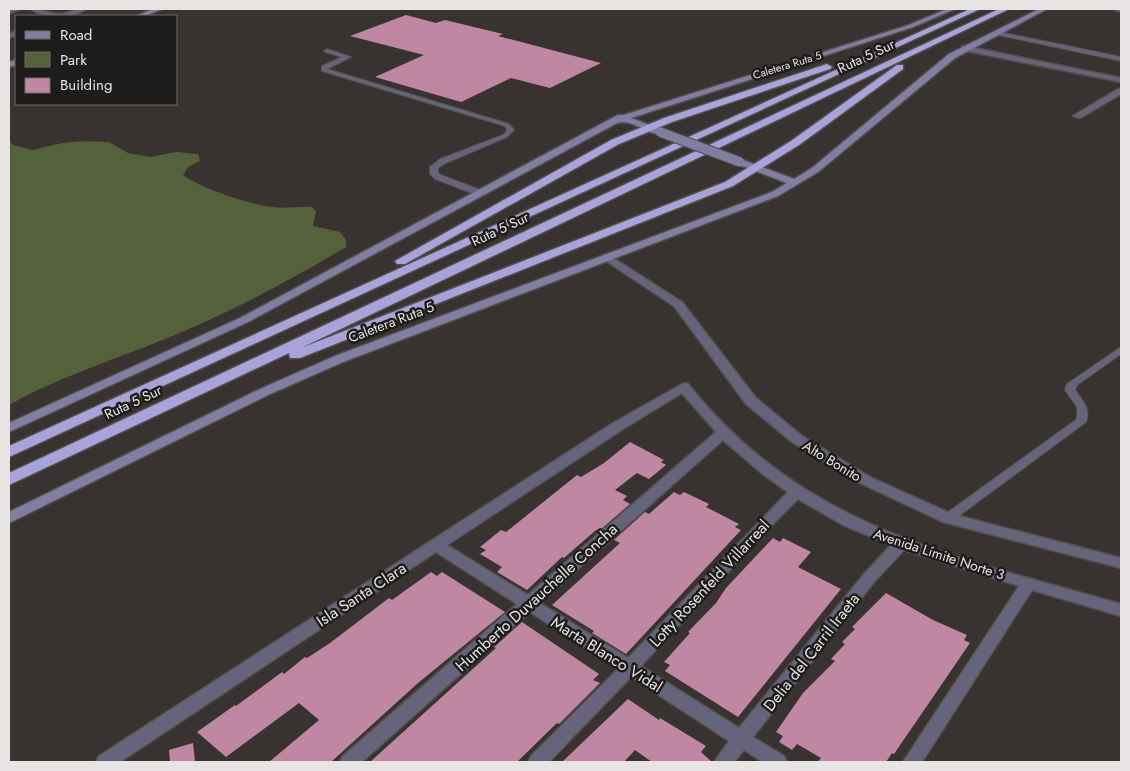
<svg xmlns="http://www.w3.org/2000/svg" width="1130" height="771" font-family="Jost,sans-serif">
	<rect width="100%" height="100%" fill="#383331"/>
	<path fill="#55613b" d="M9,141L13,145L33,150L62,143L86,141L109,142L128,153L150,157L176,152L198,154L200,161L188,167L183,175C200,188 251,205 273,207C285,209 299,206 312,207L316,211L313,226L340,232L346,240V247C292,279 235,310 177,334C120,358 63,375 9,405Z"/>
	<g fill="#bf87a1">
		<polygon points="406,15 436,23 445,20 503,34 498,36 601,63 550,88 511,78 461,102 375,77 424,55 350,36"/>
		<polygon points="630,442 664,460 661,462 666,465 649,479 637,473 615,490 627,496 623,500 630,504 599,531 596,530 564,558 562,557 527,590 497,572 502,567 480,554 486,550 480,547 501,530 506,532 577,475 581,477 604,463"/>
		<polygon points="674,492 680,495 684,492 709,504 706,507 739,524 735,527 741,530 626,654 592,633 594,631 552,605 620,543 614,540 645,512 649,514"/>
		<polygon points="773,538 780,542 783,538 811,552 798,567 841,589 738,717 665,671 670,665 664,662 690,633 688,632 716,603 726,588"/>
		<polygon points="431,572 437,576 442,572 505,612 418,683 331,762 269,762 319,720 299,703 226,757 197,732 235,705 236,706 282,672 284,674 305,657 307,658 330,643 389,598 392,600"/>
		<polygon points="886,593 933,620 967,635 964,640 970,643 894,754 892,753 886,762 818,762 821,758 797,744 792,750 779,742 783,736 776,732 803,693 835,661 831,659 845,644 842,642 855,629 852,627"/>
		<polygon points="522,622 599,674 593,680 600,683 559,724 557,723 517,762 370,762 496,648 494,647"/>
		<polygon points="628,699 659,720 660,718 706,746 701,752 712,762 652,762 635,750 624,762 562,762"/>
		<polygon points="193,743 195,762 170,762 169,750"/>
	</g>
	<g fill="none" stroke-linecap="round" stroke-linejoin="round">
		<g stroke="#544f4d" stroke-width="2">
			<g id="lane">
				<polygon points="995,31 1121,57 1121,61 993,34 992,33"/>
				<polygon points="327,49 351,57 327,69 509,124 514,130 507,137 446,163 438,168 438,173 441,175 483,191 483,195 477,195 435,179 430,174 430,167 440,159 503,135 507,130 505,126 322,71 322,66 342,57 325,52 324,51"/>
				<path d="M1121,347V354L1077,385L1075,390C1083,401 1091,409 1086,422L952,521H944L942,518L944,515L1077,419V407L1065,390L1067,384Z"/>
			</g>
		</g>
		<g stroke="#544f4d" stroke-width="3">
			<g id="street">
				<polygon points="12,9 20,9 9,14 9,10"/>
				<path d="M31,9C41,9 53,15 63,14C71,12 77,8 86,9C72,19 45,19 31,9Z"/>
				<polygon points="1114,9 1121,9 1121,12 1115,10"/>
				<polygon points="16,31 16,35 9,38 9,34"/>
				<polygon points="965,46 1121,78 1121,82 962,50 962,46"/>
				<polygon points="1118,89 1121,89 1121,94 1080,118 1073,116"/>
				<polygon points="607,254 682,302 756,398 802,436 870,477 952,514 1121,558 1121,568 943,522 860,483 792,442 746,404 674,306 603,259 603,255"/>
				<path d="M684,383L688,384C804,529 953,556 1121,604V616L1032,590L922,762H903L1019,586L904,550L874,582L753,737L784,756L787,762H763L744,750L734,762H714L729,741L631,677L549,762H528L531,756L618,669L530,612L362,762H340L343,756L517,604L436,552L120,762H96L99,756L613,423ZM682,393L716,432L528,595L447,545L623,429ZM723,440L765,476L788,492L628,658L540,603ZM798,499L843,525L891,545L864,574L739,728L641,666L770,527Z"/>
			</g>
		</g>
		<g stroke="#544f4d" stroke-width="3">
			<g id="secondary">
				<polygon points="153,9 162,9 145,16 136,16"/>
				<path d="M947,9H955L913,27L631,118L663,130V134C647,136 633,118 617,123L248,322L9,432V423L240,318L618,115H624L909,25Z"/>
				<polygon points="1039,9 1047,9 955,58 818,172 778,196 343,362 268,395 9,523 9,512 260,389 335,356 772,192 787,183 737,164 737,160 743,160 794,179 812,168 949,54"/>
				<polygon points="16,60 16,65 9,67 9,62"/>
			</g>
		</g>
		<g stroke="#544f4d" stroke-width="3">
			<g id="highway">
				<polygon points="970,9 980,9 9,457 9,446"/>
				<polygon points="999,9 1009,9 301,348 725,182 791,141 897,65 903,65 903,69 799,145 733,186 300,358 290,358 289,353 9,485 9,473"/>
				<polygon points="827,64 832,67 830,69 672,122 619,144 405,264 397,264 395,261 611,140 664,118"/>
			</g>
		</g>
		<use href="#lane" fill="#65647a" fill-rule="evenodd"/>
		<use href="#street" fill="#65647a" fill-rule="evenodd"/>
		<use href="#secondary" fill="#807ea1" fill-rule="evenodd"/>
		<use href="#highway" fill="#a8a4da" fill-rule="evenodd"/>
		<g stroke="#544f4d" stroke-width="11" stroke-linecap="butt">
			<polyline id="secondary-bridge" points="660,132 740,162"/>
		</g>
		<use href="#secondary-bridge" stroke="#807ea1" stroke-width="9"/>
	</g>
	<g text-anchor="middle" stroke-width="5" stroke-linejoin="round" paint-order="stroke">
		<g font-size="11" fill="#e7e4e3" stroke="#1e1c1b">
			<text transform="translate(787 65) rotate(-17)" y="4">Caletera Ruta 5</text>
		</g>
		<g font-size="14" fill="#e7e4e3" stroke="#1e1c1b">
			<text transform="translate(866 56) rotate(-25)" y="5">Ruta 5 Sur</text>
			<text transform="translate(500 229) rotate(-25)" y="5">Ruta 5 Sur</text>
			<text transform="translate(391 322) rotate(-21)" y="5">Caletera Ruta 5</text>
			<text transform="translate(133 402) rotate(-25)" y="5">Ruta 5 Sur</text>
			<text transform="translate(832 461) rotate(31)" y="5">Alto Bonito</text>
			<text transform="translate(939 554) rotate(18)" y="5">Avenida Límite Norte 3</text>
		</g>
		<g font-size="16" fill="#e7e4e3" stroke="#1e1c1b">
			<text transform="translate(709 583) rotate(-47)" y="6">Lotty Rosenfeld Villarreal</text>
			<text transform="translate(361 594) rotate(-33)" y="6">Isla Santa Clara</text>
			<text transform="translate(536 597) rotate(-42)" y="6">Humberto Duvauchelle Concha</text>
			<text transform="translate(811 652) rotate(-52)" y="6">Delia del Carril Iraeta</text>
			<text transform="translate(607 654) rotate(32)" y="6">Marta Blanco Vidal</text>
		</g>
	</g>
	<rect width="1130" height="771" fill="none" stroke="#e7e4e3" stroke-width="20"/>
	<rect x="15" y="15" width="162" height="90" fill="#1e1c1b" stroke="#6e6c6b"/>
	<rect x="25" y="31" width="25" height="8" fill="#807ea1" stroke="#6e6c6b"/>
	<text x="60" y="40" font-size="15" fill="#e7e4e3">Road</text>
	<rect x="25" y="52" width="25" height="15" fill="#55613b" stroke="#6e6c6b"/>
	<text x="60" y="65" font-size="15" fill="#e7e4e3">Park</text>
	<rect x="25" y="78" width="25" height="15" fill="#bf87a1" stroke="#6e6c6b"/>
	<text x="60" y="90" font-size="15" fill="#e7e4e3">Building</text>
</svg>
